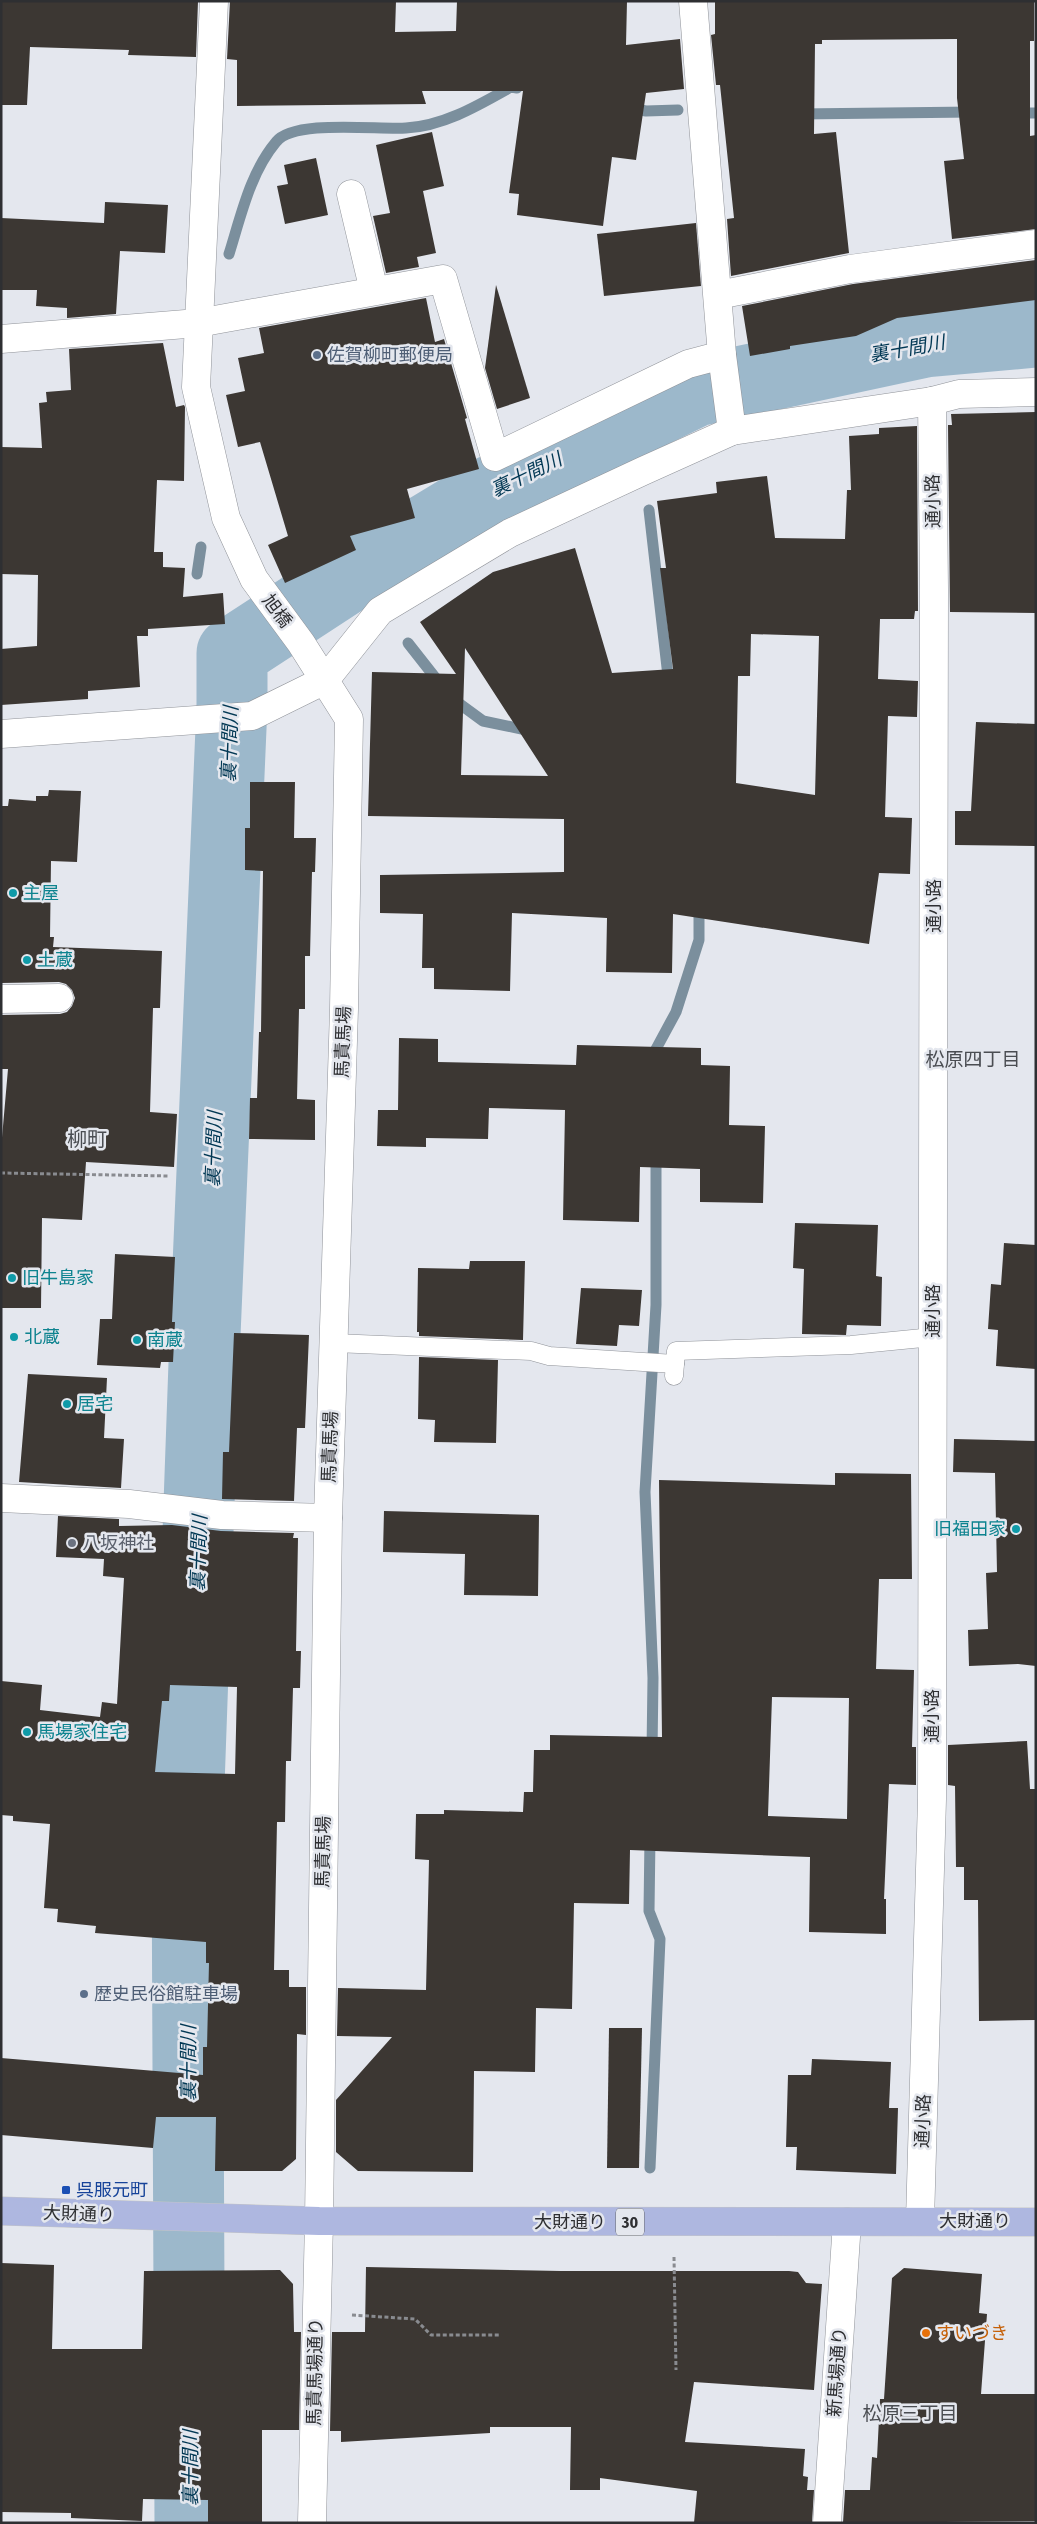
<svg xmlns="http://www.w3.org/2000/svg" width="1037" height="2524" font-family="'Fira Sans Condensed','Noto Sans JP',sans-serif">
	<rect width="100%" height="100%" fill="#e4e7ee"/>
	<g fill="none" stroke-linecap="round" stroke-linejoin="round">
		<g stroke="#7b8f9d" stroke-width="11">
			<polyline points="629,108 646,111 678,110"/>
			<polyline points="1017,113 1036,113"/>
			<polyline points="799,114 973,112"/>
			<path d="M229,254C241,216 250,173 276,142C294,119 377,130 406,128C444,126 479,105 511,87L517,88"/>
			<polyline points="649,510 669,685"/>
			<polyline points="197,574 201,547"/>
			<polyline points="214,638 232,653"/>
			<polyline points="408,643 441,685"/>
			<polyline points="453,699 483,721 531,731"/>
			<polyline points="656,1062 656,1049 676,1012 699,940 699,904"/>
			<polyline points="652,1751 653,1678 645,1492 656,1305 656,1153"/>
			<polyline points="650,2168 660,1939 649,1911 650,1837"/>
		</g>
		<polyline stroke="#9cb8cb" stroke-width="71" points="190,2523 187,1842 205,1335 232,705 232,653 353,574 485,494 696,391 925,342 1036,332"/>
	</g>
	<g fill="#3c3733" fill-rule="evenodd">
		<polygon points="1,1 198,1 196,57 128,55 129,50 30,47 27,105 1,105"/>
		<polygon points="230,1 396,1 395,32 456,31 457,1 627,1 626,45 680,39 684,89 646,93 636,160 612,157 603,226 517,215 519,194 509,193 523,91 422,91 426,104 237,106 237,60 227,59"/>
		<polygon points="715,1 1034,1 1034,41 1030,41 1030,136 1036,135 1036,229 952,239 944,161 964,159 957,98 957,39 822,40 822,44 815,44 814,134 836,132 849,253 731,276 727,219 734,218 720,85 716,85 711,35 715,34"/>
		<polygon points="432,132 444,186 423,191 436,253 417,257 419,267 386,273 373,216 390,213 376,145"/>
		<polygon points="316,158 328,215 285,224 277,186 288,184 284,165"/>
		<polygon points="105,202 168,205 165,253 120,251 116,314 67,318 67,308 36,306 37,290 1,290 1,218 104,223"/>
		<polygon points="696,223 701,286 604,296 597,234"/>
		<polygon points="1036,260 1036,300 897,318 856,336 790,346 790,349 750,356 742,306 853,284"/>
		<polygon points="496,285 530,398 497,409 485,368"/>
		<polygon points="426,298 435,342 444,339 467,418 465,419 479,469 407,489 415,518 350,536 356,550 285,583 268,545 288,536 260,442 238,447 226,395 245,391 238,358 264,353 259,328"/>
		<polygon points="163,343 176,407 184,405 185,407 184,481 157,480 154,552 163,552 163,567 185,568 183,597 223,593 225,624 148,629 148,636 137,636 140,687 88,691 88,699 1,705 1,649 37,646 38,575 1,574 1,447 42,448 39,403 47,402 46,392 71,390 69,349"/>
		<polygon points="1036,412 1036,613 950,612 948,425 952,425 951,414"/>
		<path d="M917,426L918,611H915L914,619H880L878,679L918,681L917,717L888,716L885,817L912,818L910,874L879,873L869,944L673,914L672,973L606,972L607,918L512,913L510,991L434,989V968H422L423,914L380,913V875L564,872V819L368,816L372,672L456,674L420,622L493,572L575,548L612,673L673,669L660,568H666L657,501L717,493L716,482L767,476L775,538L845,539L847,490H851L849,436L879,434V428ZM751,634L819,636L815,795L736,783L738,676H750ZM465,648L548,776L461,775Z"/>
		<polygon points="976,722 1036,724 1036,846 955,845 955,811 971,811"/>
		<polygon points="250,782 295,782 294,838 316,838 315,872 312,872 310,956 305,956 305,1009 299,1009 297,1099 315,1100 315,1140 249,1139 250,1098 257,1098 259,1032 261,1032 263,871 245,870 245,828 250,828"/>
		<polygon points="49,790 81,791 77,862 51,861 50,937 54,937 53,947 162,951 160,1008 153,1008 150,1112 177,1114 174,1167 86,1162 82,1220 42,1218 41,1308 1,1308 1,1149 8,1069 1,1069 1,1015 60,1014 67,1012 72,1006 75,998 72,990 66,984 59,982 1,983 1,806 8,806 9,799 36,801 36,796 48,796"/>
		<polygon points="399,1038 438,1039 438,1062 576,1065 577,1045 701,1048 701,1065 730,1066 729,1125 765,1126 763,1203 700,1202 700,1169 640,1167 639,1222 563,1220 565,1110 489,1108 488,1139 426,1138 426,1147 377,1146 378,1110 398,1110"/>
		<polygon points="795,1223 878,1225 876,1276 882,1277 881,1326 847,1325 846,1335 802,1334 804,1269 793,1268"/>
		<polygon points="1004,1243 1036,1245 1036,1369 996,1366 998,1330 988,1329 991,1284 1001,1285"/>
		<polygon points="115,1254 175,1257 172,1322 175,1322 173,1362 161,1362 160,1368 97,1365 100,1319 112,1319"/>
		<polygon points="470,1261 525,1261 523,1340 419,1336 419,1332 417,1332 418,1268 469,1269"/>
		<polygon points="581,1288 642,1290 639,1326 619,1325 617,1346 576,1344"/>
		<polygon points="234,1333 309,1335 305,1428 297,1428 294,1501 222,1499 223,1452 229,1452"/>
		<polygon points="419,1357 498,1360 496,1443 434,1442 435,1420 418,1419"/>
		<polygon points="28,1374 107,1378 104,1438 124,1439 121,1488 19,1482"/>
		<polygon points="954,1439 1036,1441 1036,1666 1018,1664 969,1666 968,1630 988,1629 986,1573 997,1572 995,1473 953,1472"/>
		<path d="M835,1473L911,1474L912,1579H879L876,1669L914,1670L912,1747H916V1785L889,1784L884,1899H886V1934L809,1932L810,1857L630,1850L629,1904L574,1903L572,2009L536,2008L535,2072L474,2071L473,2172L358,2171L336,2152V2100L392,2037L337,2036L338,1988L426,1990L429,1860L415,1859L416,1814H444V1810L523,1812L524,1792H533L534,1750H550V1735L662,1737L659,1480L835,1485ZM772,1697L849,1698L847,1819L768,1816Z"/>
		<polygon points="384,1511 539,1515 538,1596 464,1595 465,1554 383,1552"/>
		<path d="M58,1516L119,1519V1526L172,1525L221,1531L294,1533L293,1538H298L296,1651H301L300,1688H293L291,1761H286L285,1822H277L274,1970H289V1987H306V2035L297,2034L296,2159L282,2171H215L216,2117H156L153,2148L1,2135V2058L203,2075V2047H207L209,1963H206V1942L95,1933L96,1926L57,1922L58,1909L44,1908L50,1824L13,1821V1816L1,1815V1681L42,1685L40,1710L100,1717L102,1702L117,1704L124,1578L103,1576L104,1559L56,1557ZM170,1685L237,1687L235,1774L155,1772L162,1701H169Z"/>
		<polygon points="1027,1741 1030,1789 1036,1789 1036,2020 979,2021 978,1900 964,1900 964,1867 956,1867 955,1786 948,1785 948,1745"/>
		<polygon points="609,2028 642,2028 639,2168 607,2168"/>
		<polygon points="812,2059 891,2062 889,2108 898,2108 896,2174 796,2170 797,2147 786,2147 788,2075 811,2075"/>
		<polygon points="1,2263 54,2265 52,2349 142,2349 144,2271 280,2270 293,2284 294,2332 301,2332 299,2430 262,2430 262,2523 208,2523 208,2500 143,2499 142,2521 71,2518 71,2513 1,2512"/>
		<polygon points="366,2267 561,2271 789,2271 798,2272 806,2283 822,2284 814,2390 694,2382 685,2442 805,2449 803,2476 808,2477 807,2490 814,2490 812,2523 694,2523 697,2491 600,2478 600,2490 570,2490 571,2427 490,2427 490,2433 341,2442 341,2431 330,2431 332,2332 365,2332"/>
		<polygon points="904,2268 982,2274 979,2313 987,2314 981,2394 1036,2394 1036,2521 843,2523 845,2490 870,2490 872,2457 877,2458 880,2399 884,2399 892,2278"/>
	</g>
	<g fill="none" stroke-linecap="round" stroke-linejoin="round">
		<g stroke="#909399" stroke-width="19">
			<g id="service">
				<polyline points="334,1343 531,1351 549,1356 675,1364"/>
				<polyline points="674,1376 676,1351 851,1345 933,1337"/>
			</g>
		</g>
		<g stroke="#909399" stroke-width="29">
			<g id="minor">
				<polyline points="214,1 196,387 226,518 254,579 301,643 349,719 344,1009 328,1518 319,2221 312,2523"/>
				<polyline points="693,1 722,355 732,431"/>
				<polyline points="351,194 374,291"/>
				<polyline points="718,295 850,269 1036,244"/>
				<polyline points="1,339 198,323 443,279 495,457 688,364 722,355"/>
				<polyline points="1,734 252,716 325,680 380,611 510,533 643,471 732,431 932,401 959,394 1036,392"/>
				<polyline points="1,999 59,998"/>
				<polyline points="1,1498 129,1504 222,1515 328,1518"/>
				<polyline points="920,2221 932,1799 934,589 932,401"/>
				<polyline points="827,2523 847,2222"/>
			</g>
		</g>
		<g stroke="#c4c5c6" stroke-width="29">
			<polyline id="primary" points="1,2211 319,2221 1036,2222"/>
		</g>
		<g stroke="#898b90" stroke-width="3" stroke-dasharray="4 2.5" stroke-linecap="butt">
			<polyline points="1,1173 169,1176"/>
			<polyline points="674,2257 676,2370"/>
			<polyline points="352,2315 415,2319 431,2335 501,2335"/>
		</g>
		<use href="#service" stroke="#fff" stroke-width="18"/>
		<use href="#minor" stroke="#fff" stroke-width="28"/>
		<use href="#primary" stroke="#aeb7e0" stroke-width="28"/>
	</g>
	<g fill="#5c6f8a" stroke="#e4e7ee" stroke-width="2">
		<circle cx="317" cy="355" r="5"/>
		<circle cx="84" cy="1994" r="5"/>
	</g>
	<g fill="#0f9aa8" stroke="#e4e7ee" stroke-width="2">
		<circle cx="13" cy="893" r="5"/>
		<circle cx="27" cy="960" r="5"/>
		<circle cx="12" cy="1278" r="5"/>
		<circle cx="14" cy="1337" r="5"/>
		<circle cx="137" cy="1340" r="5"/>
		<circle cx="67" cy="1404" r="5"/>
		<circle cx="1016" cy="1529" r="5"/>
		<circle cx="27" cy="1732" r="5"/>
	</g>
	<circle fill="#6b7280" stroke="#e4e7ee" stroke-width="2" cx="72" cy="1543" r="5"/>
	<rect fill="#1a4fb4" stroke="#e4e7ee" stroke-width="2" x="61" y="2185" width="10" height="10" rx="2.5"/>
	<circle fill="#e8710a" stroke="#e4e7ee" stroke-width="2" cx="926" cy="2333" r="5"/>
	<g text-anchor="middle" stroke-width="5" stroke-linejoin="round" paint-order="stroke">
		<rect fill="#e4e7ee" stroke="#65666a" stroke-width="1" x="616" y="2208.5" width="28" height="27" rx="4"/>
		<g font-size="16" font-weight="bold" fill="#2e2f32">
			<text x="630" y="2228">30</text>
		</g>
		<g font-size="18" fill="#4e5e75" stroke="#e4e7ee" text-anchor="start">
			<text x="327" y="361">佐賀柳町郵便局</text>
			<text x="94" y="2000">歴史民俗館駐車場</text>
		</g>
		<g font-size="18" fill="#2e2f32" stroke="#e4e7ee">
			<text transform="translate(933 501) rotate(-91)" y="6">通小路</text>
			<text transform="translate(277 611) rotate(53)" y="6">旭橋</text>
			<text transform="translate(934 906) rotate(-90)" y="6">通小路</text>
			<text transform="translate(343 1042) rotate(-88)" y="6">馬責馬場</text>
			<text transform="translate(933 1311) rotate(-90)" y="6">通小路</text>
			<text transform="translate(330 1447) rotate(-88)" y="6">馬責馬場</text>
			<text transform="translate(932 1716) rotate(-90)" y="6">通小路</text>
			<text transform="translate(323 1852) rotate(-89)" y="6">馬責馬場</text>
			<text transform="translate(923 2121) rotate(-88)" y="6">通小路</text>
			<text transform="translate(79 2214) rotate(2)" y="6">大財通り</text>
			<text x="975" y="2227">大財通り</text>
			<text x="570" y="2228">大財通り</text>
			<text transform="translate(315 2372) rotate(-89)" y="6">馬責馬場通り</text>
			<text transform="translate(837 2372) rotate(-86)" y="6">新馬場通り</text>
		</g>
		<g font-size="18" fill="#0d838f" stroke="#e4e7ee" text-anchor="start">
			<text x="23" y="899">主屋</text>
			<text x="37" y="966">土蔵</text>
			<text x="22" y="1284">旧牛島家</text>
			<text x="24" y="1343">北蔵</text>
			<text x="147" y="1346">南蔵</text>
			<text x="77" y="1410">居宅</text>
			<text x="1006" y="1535" text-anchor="end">旧福田家</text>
			<text x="37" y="1738">馬場家住宅</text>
		</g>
		<g font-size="18" fill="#5b616d" stroke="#e4e7ee" text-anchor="start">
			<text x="82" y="1549">八坂神社</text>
		</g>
		<g font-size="18" fill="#164399" stroke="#e4e7ee" text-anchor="start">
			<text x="76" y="2196">呉服元町</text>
		</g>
		<g font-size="18" fill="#c56008" stroke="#e4e7ee" text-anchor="start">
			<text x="936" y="2339">すいづき</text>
		</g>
		<g font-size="19" font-style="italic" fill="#023854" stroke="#e4e7ee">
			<text transform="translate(907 348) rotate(-10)" y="7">裏十間川</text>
			<text transform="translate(526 474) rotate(-26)" y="7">裏十間川</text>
			<text transform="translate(229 744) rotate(-88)" y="7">裏十間川</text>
			<text transform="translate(213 1149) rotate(-88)" y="7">裏十間川</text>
			<text transform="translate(198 1553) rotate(-88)" y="7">裏十間川</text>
			<text transform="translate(188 2063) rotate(-90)" y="7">裏十間川</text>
			<text transform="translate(190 2468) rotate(-90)" y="7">裏十間川</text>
		</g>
		<g font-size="19" fill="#4a4d52" stroke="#e4e7ee">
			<text x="973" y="1066">松原四丁目</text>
			<text x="910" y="2420">松原三丁目</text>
		</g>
		<g font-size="20" fill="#4a4d52" stroke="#e4e7ee">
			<text x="87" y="1146">柳町</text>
		</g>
	</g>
	<rect width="1037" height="2524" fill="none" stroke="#2e2f32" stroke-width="5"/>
</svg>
